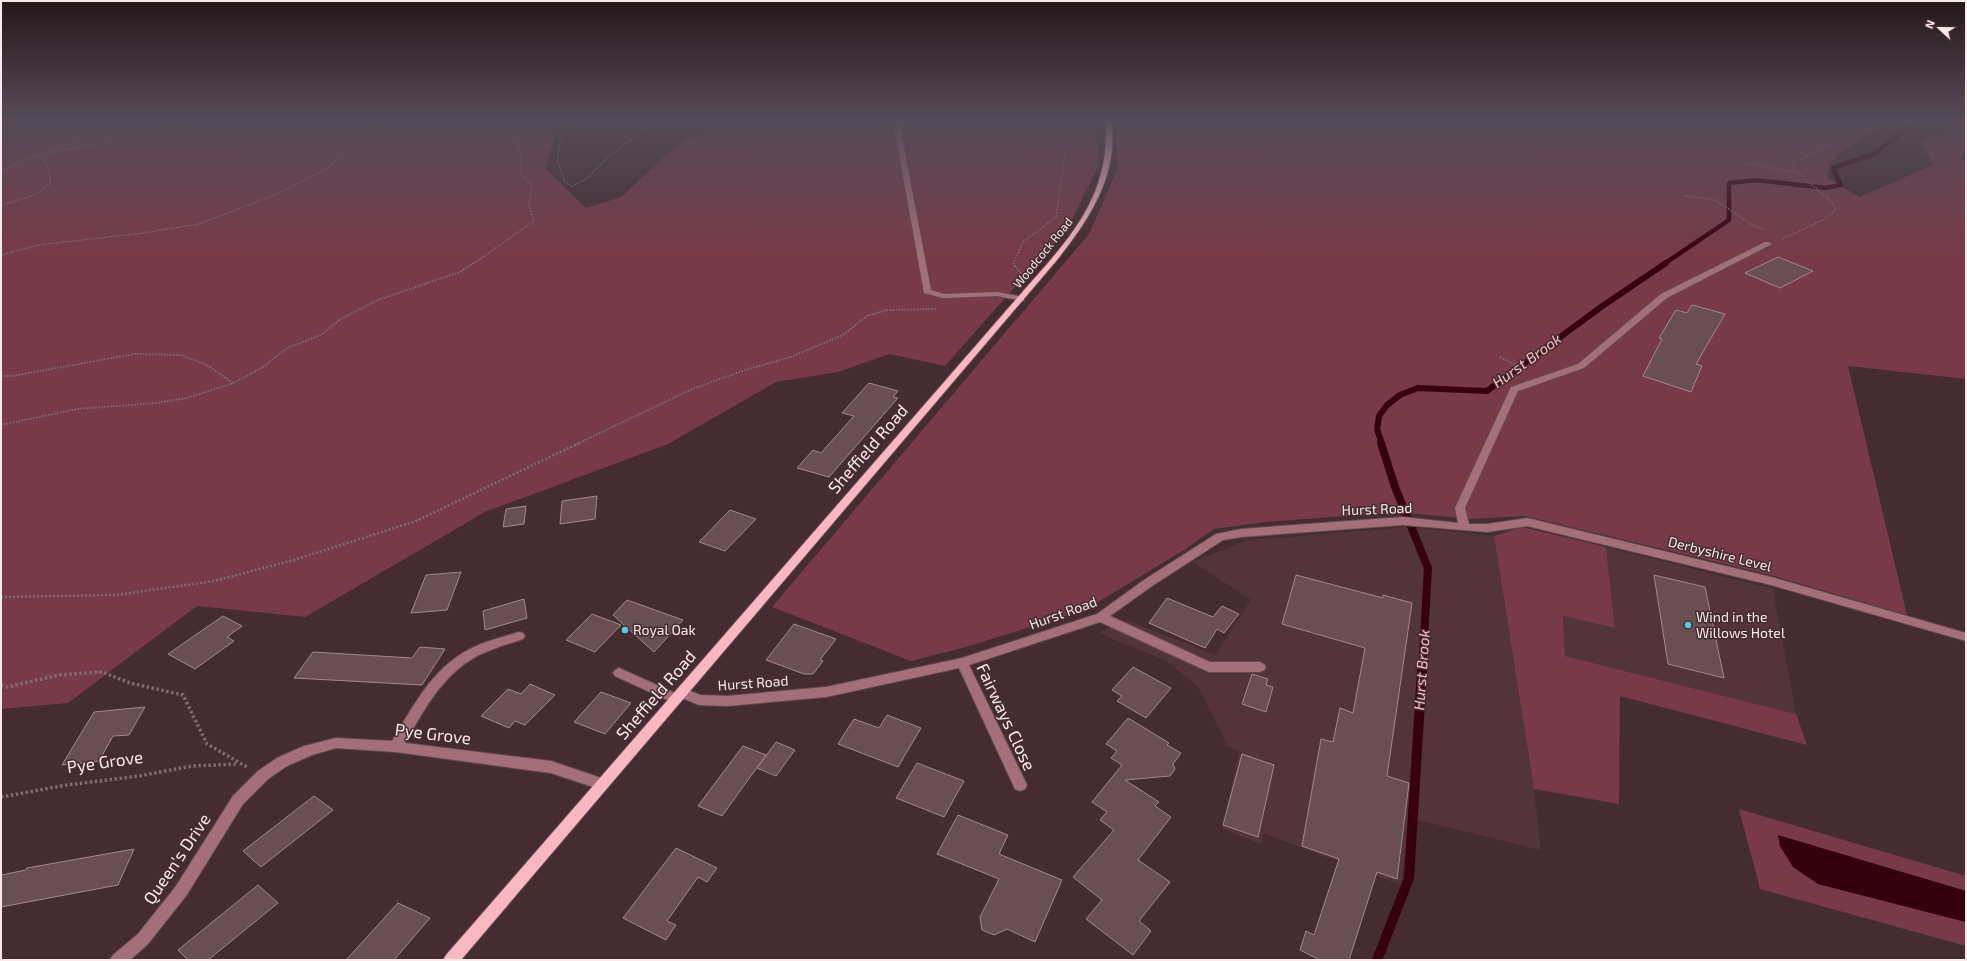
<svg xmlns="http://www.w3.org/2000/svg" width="1967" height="961" font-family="'Exo 2',sans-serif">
	<rect width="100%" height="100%" fill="#442c30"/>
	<g fill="#52343a">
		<polygon points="1408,527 1494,536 1534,789 1541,850 1409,818 1401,885 1263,833 1261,844 1222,829 1239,752 1228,746 1199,688 1167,661 1098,633 1127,620 1215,655 1251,600 1193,562 1247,540"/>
		<polygon points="1606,547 1773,589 1796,714 1565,656 1563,616 1615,628"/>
	</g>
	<g fill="#783a48">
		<polygon points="1,121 546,121 555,135 545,168 586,208 621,197 676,146 713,127 718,121 1093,121 1099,164 1069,226 945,366 889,354 838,372 776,382 668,444 485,512 305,617 197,606 68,703 1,709"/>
		<polygon points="1116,121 1886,121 1887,123 1842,151 1829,164 1828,178 1859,197 1933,165 1920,140 1966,125 1966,151 1960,160 1966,160 1966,379 1848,366 1907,615 1767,574 1525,516 1470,519 1397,512 1266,522 1214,529 1184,550 1085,610 966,647 911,661 772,607 1089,234 1118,168"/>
		<polygon points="1522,527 1606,547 1615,628 1563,616 1565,656 1796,714 1807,745 1620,696 1619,804 1534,789 1494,536"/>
		<polygon points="1739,809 1966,876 1966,891 1778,836 1818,884 1966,922 1966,946 1760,889"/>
	</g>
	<polygon fill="#370011" points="1778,835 1966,891 1966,922 1818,884 1793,867 1780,846"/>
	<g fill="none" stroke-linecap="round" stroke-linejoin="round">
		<polyline stroke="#370011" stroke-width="4.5" points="1664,264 1729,220 1729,183 1757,180 1826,188 1841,185 1833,168 1874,154 1917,121"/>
		<polyline stroke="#370011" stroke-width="6" points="1382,444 1377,429 1379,416 1387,405 1400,395 1418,388 1487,391 1601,307 1666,263"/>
		<polyline stroke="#370011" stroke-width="8" points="1381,443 1395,487 1428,568 1422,672"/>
		<polyline stroke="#370011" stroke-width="10" points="1377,960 1409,878 1422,671"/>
	</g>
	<g fill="#694f53" stroke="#a5878c">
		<polygon points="1778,257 1813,271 1780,288 1745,273"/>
		<polygon points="1692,305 1725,314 1696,364 1702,366 1691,392 1643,376 1662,339 1659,338 1676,310 1687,313"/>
		<polygon points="869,383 898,391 893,397 898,398 829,477 797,468 813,450 821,453 854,416 842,413"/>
		<polygon points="597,496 595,519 560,524 562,501"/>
		<polygon points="526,506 524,524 503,527 506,509"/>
		<polygon points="730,510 756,519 725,551 699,542"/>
		<polygon points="461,572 447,610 411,613 426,575"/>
		<polygon points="1296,575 1383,598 1383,595 1412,603 1387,776 1409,783 1397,879 1377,872 1349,960 1320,960 1300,950 1306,931 1314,935 1339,859 1302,846 1321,739 1333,742 1340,708 1353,713 1365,648 1282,624"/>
		<polygon points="1654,575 1705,587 1724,678 1668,664"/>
		<polygon points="1167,598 1213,617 1222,606 1239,614 1224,633 1217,629 1205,648 1149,623"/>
		<polygon points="524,599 527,618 485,630 483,611"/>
		<polygon points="627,600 683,620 654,652 613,615"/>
		<polygon points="592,614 621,625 595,652 566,640"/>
		<polygon points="223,616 242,626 227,637 234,641 195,669 168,654"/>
		<polygon points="794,624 836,639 820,660 823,661 813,674 804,674 766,660"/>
		<polygon points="420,647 445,649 422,685 294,678 313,652 412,658"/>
		<polygon points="1133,667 1171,688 1146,718 1117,701 1122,696 1112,690"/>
		<polygon points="1252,674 1268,679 1266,685 1273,687 1266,712 1242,704"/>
		<polygon points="530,684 555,695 525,725 515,721 509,728 481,716 508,689 521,694"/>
		<polygon points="601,692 631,703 605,734 574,722"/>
		<polygon points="145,707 129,735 113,736 99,761 62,765 94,712"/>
		<polygon points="887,715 921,728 898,767 838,744 854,719 879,728"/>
		<polygon points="1128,718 1169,743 1167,745 1181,753 1173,764 1175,769 1170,776 1125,780 1159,802 1155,806 1171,817 1138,860 1170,882 1139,921 1151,931 1133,955 1086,919 1102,900 1073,877 1114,830 1100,820 1107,812 1092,802 1122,765 1111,758 1117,751 1106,744"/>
		<polygon points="776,742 795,750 776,776 757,768"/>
		<polygon points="743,746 766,755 722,816 698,806"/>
		<polygon points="1242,754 1274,765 1258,837 1223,825"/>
		<polygon points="917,763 964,781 944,817 896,798"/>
		<polygon points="314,796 333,810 261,867 243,851"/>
		<polygon points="958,815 1008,835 999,854 1062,880 1035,942 1007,929 994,935 982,930 980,917 999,879 937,854"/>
		<polygon points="676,848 717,868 707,882 698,877 667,921 676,925 666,940 623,918"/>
		<polygon points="134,849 118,885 1,907 1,875 26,870 27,868"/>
		<polygon points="258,885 278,903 208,960 188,960 178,950"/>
		<polygon points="398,903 430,918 394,960 346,960"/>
	</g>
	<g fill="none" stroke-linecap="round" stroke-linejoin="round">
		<g stroke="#614a4e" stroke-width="2">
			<g id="minor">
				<polygon points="893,121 899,121 931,290 944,294 997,292 1024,297 1024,301 997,296 943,298 924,293"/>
				<polygon points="1765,242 1768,242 1772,244 1667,298 1584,368 1518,391 1465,508 1469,524 1487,524 1527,518 1771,577 1966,633 1966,641 1771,585 1527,526 1487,532 1403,525 1241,537 1223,540 1152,586 1110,616 1210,662 1260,662 1264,664 1266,667 1264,670 1260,672 1209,672 1100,622 969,665 1027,785 1025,789 1020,791 1015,789 959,668 826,697 727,706 699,705 682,698 680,703 676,704 615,676 613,673 615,670 619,668 675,693 677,689 681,687 700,695 727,696 826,687 962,658 1097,614 1144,580 1216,534 1241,529 1403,517 1458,523 1455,508 1511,387 1578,364 1661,294"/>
				<path d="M519,632L523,633L525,636L523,639C508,644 491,649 477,656C442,675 424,710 405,743L551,761L607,780L609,784L607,788L602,790L551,773L396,752L336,748L312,755L287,766L268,779L243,804L186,896L148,944L130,960H110L113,955L138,934L176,886L233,796L258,771L277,758L304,746L336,738L392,741C413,707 432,668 470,649C485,641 503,637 519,632Z"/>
			</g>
		</g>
		<g stroke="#614a4e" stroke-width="2">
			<path id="major" d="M1106,121H1112C1112,130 1113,140 1112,149C1108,192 1083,227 1057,260L461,960H443L446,955L1018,297C1050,260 1089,222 1101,173C1106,156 1106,139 1106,121Z"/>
		</g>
		<g stroke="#816b6f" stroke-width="1.5" stroke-dasharray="1.5 1.5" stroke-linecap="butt">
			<polyline points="557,121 563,134 558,153 558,163 565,182 572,186 586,179 610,155 658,121"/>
			<polyline points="46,152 133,121"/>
			<polyline points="1748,163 1797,173"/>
			<polyline points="1,171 41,154"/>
			<polyline points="1683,196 1715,200 1751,224 1764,230"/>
			<polyline points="1,205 35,195 50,184 49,171 41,155 154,132 194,121"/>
			<polyline points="1782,239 1823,220 1836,210 1832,202 1792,168 1792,163 1869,127 1873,123 1872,121"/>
			<polyline points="1,255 39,245 143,233 199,224 277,194 321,172 355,145 367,130 380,121"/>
			<polyline points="473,264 534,221 529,206 532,184 521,174 521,156 513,135 516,121"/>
			<polyline points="1013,264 1023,242 1056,217 1070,121"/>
		</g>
		<g stroke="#816b6f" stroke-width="2" stroke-dasharray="1.5 1.5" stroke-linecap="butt">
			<polyline points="1013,263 1023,276"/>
			<polyline points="1500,357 1525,370"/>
			<polyline points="1,376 12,376 134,354 181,355 207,365 233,383"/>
			<polyline points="1,425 77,409 156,403 187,398 234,383 263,367 287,348 321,335 339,320 378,300 460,272 474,263"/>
			<polyline points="577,444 692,389 745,370 791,357 843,335 867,316 887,310 936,309"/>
		</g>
		<g stroke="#816b6f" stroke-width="2.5" stroke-dasharray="2 2" stroke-linecap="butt">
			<polyline points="1,597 116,595 214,581 294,560 416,521 579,443"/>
			<polyline points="96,672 103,672"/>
		</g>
		<g stroke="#816b6f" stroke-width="3.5" stroke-dasharray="2.5 2.5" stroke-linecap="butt">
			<polyline points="1,685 7,687 59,675 102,672 130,683 183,695 207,744 247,767"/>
			<polyline points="1,797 67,785 139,776 192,766 238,764"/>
		</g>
		<use href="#minor" fill="#a46f78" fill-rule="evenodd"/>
		<use href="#major" fill="#f9b7c2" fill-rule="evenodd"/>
	</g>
	<linearGradient id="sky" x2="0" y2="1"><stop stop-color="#25181a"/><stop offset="0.47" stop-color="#564b59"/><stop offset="1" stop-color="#564b59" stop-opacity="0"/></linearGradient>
	<rect width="1967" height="256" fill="url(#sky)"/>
	<g fill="#59c8e5" stroke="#442c30" stroke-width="1.5">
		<circle cx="1688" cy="625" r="4"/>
		<circle cx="625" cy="630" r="4"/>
	</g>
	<g text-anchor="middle" stroke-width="3" stroke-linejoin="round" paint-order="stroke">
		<g font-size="12" fill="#fae9ec" stroke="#442c30">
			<text transform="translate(1043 253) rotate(-51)" y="4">Woodcock Road</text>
		</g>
		<g font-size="14" fill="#fae9ec" stroke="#442c30">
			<text transform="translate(1377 509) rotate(-2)" y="5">Hurst Road</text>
			<text transform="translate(1720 554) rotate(14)" y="5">Derbyshire Level</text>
			<text transform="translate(1063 613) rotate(-20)" y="5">Hurst Road</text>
			<text transform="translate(753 683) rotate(-4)" y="5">Hurst Road</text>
		</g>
		<g font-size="14" fill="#fae9ec" stroke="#442c30" text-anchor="start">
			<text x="1696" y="622">Wind in the<tspan x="1696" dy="16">Willows Hotel</tspan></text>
			<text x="633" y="635">Royal Oak</text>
		</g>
		<g font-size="15" font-style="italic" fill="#f9bbc5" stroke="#442c30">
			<text transform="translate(1527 361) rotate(-36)" y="5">Hurst Brook</text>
			<text transform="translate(1422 670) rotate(-86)" y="5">Hurst Brook</text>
		</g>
		<g font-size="17" fill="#fae9ec" stroke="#442c30">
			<text transform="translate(868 449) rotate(-49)" y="6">Sheffield Road</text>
			<text transform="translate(656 695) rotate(-49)" y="6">Sheffield Road</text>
			<text transform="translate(1006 717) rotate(65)" y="6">Fairways Close</text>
			<text transform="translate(433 734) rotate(7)" y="6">Pye Grove</text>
			<text transform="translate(105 762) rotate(-8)" y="6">Pye Grove</text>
			<text transform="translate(177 859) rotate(-56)" y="6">Queen's Drive</text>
		</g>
	</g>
	<rect width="1967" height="961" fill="none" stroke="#fae9ec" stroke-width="4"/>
	<g transform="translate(1939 28) rotate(292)" stroke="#442c30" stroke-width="3" paint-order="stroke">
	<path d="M0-3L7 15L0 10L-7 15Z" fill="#fae9ec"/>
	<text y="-6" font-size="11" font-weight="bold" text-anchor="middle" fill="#fae9ec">N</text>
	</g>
</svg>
